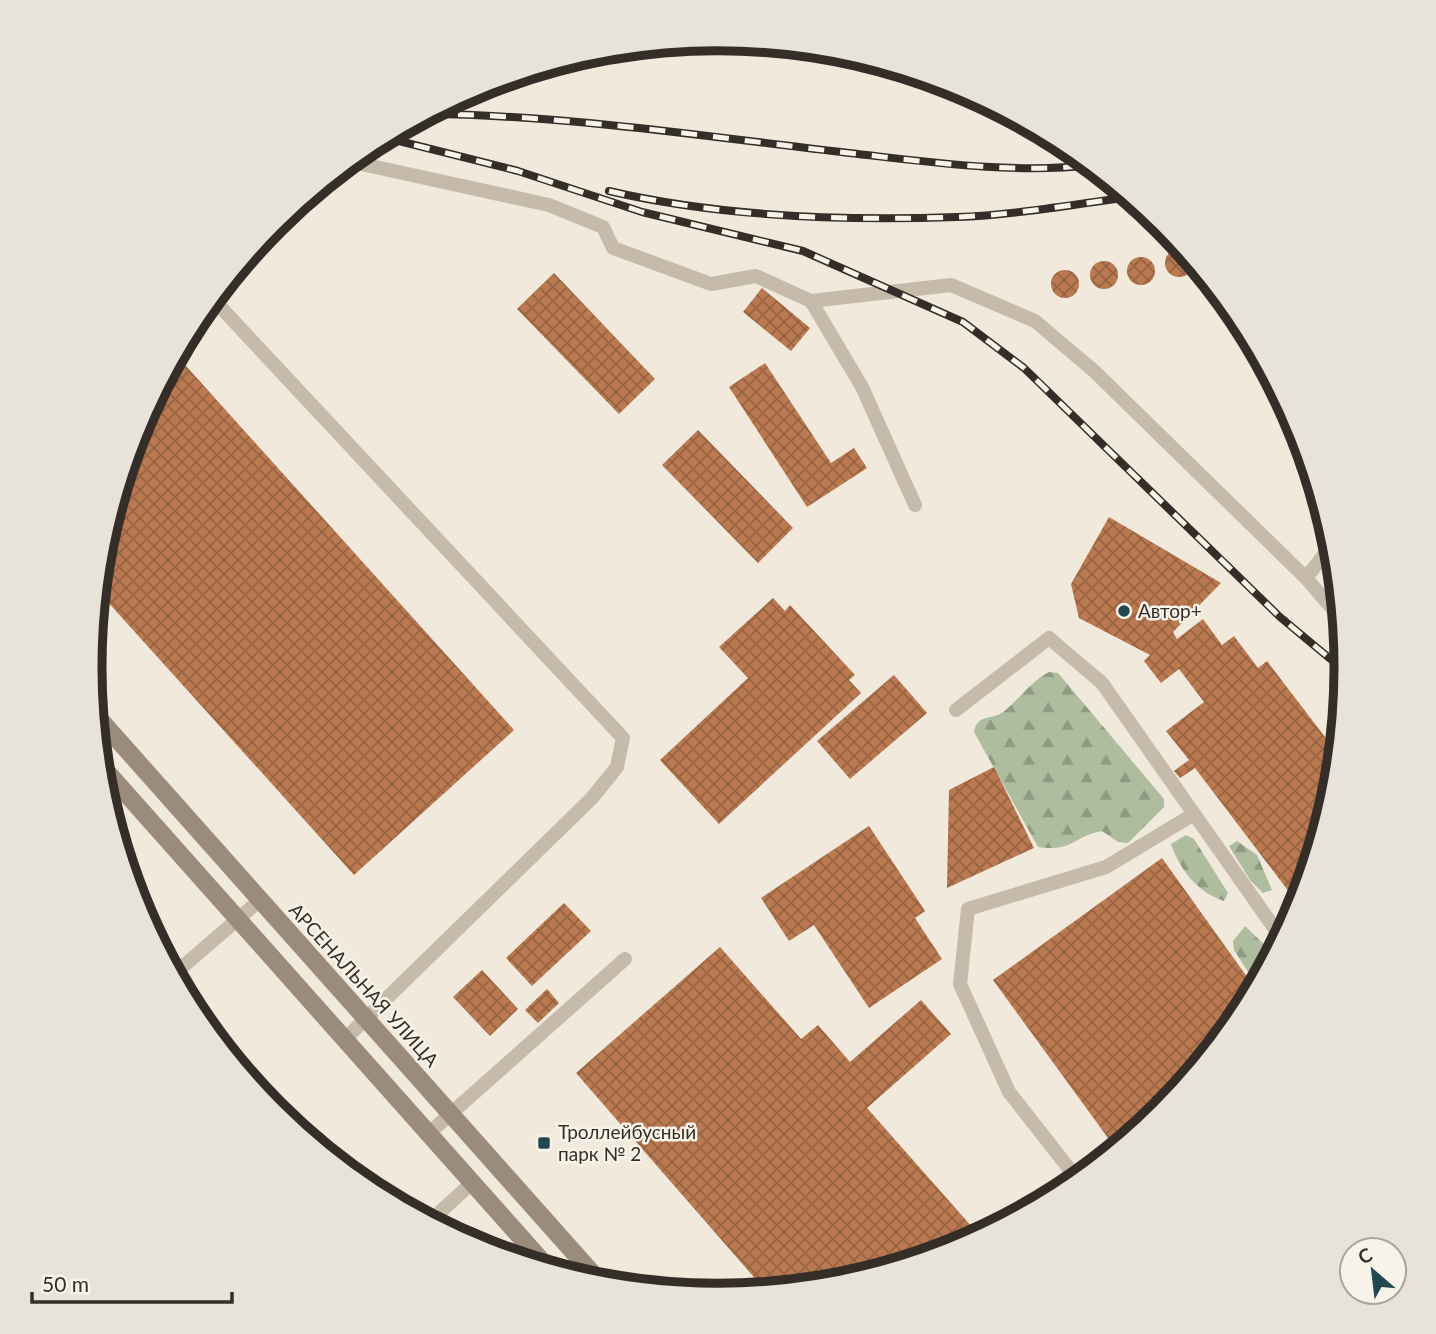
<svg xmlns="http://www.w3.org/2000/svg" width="1436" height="1334" font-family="Lato,sans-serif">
	<defs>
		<pattern id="forest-firs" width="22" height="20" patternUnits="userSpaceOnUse" patternTransform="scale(1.75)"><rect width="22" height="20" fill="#aebd9e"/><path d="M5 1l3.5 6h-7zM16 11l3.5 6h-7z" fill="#8e9a81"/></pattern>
		<pattern id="building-cross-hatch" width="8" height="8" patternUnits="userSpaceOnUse" patternTransform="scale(1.75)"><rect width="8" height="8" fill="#ba7950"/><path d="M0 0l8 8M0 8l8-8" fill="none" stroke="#986442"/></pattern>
	</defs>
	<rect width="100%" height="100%" fill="#f0e9dc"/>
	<g fill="url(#forest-firs)">
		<path d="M1049,672L1058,673L1164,799V807L1128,843L1118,842L1102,831C1073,836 1074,852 1038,847L974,732C978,713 990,721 1003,712C1020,699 1030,682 1049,672Z"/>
		<path d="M1186,835L1194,839L1228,893L1224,901C1197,892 1180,870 1171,844Z"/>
		<polygon points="1237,841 1257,855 1272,890 1263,893 1250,880 1229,846"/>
		<polygon points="1245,926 1274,954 1257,986 1234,950 1233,941"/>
	</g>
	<g fill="url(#building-cross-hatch)">
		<circle cx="1179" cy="263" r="14"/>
		<circle cx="1141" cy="271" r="14"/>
		<circle cx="1104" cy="275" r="14"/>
		<circle cx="1065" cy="284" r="14"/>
		<polygon points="554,273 655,379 619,414 517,309"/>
		<polygon points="762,288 810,328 791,351 743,312"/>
		<polygon points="177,356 514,730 354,875 97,590 102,544 138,426"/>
		<polygon points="765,363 831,463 854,448 867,468 807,507 729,387"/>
		<polygon points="698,430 793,528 758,563 662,465"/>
		<polygon points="1109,517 1221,583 1173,632 1177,639 1203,619 1222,645 1234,636 1258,668 1267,661 1338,754 1334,790 1299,905 1195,768 1180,778 1174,771 1189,760 1166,731 1204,702 1179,669 1161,683 1144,661 1150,655 1079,618 1071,584"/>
		<polygon points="773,598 785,611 790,605 855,675 849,680 861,693 719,824 660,760 748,678 719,647"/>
		<polygon points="894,675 927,713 850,779 817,741"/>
		<polygon points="994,767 1034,848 947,888 949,790"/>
		<polygon points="869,826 925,911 915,918 942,959 869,1008 814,925 789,941 761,898"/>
		<polygon points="1162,858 1255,988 1240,1017 1162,1112 1116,1149 993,980"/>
		<polygon points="564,903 591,931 532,986 506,958"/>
		<polygon points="720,947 801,1039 818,1025 850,1062 921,1000 951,1034 867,1108 980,1236 958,1248 840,1283 766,1291 576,1073"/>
		<polygon points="482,970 518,1009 490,1036 453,997"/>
		<polygon points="547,989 559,1003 538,1023 525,1010"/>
	</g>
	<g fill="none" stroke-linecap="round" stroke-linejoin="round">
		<g stroke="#c6bbaa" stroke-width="14">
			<polyline points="348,161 549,205 603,227 613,248 711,284 756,276 811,301 862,387 915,505"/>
			<polyline points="212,298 623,738 617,767 592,798 345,1039"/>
			<polyline points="811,301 951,285 1035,321 1094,371 1306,578 1342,620"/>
			<polyline points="1306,578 1330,547 1327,520"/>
			<polyline points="956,710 1049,638 1102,683 1282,939"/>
			<polyline points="173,975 260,900"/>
			<polyline points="429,1133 625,959"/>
			<polyline points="1078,1180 1009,1092 960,984 968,909 1106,867 1194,814"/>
			<polyline points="429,1222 472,1183"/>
		</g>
		<g stroke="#9a8b7b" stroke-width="18">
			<polyline points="94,713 602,1284"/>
			<polyline points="99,763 549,1269"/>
		</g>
		<g stroke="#352e28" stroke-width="8">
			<g id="rail">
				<path d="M426,114C567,115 709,137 849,153C930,162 1012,174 1093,165"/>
				<polyline points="383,137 518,171 642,212 803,251 963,322 1024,368 1280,617 1346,672"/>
				<path d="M609,191C721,217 842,221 957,217C1015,215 1074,204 1131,197"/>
			</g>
		</g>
		<use href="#rail" stroke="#f8f3e8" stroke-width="5" stroke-dasharray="16" stroke-linecap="butt"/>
	</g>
	<g fill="#224852" stroke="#f8f3e8" stroke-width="2.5">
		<circle cx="1124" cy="611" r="7"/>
		<rect x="537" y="1136" width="14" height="14" rx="3.5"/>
	</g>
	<g text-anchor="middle" stroke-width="5" stroke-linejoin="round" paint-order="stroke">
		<g font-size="19" fill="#352e28" stroke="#f8f3e8" text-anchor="start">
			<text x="1138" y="618">Автор+</text>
			<text x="558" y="1139">Троллейбусный<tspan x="558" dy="22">парк № 2</tspan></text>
		</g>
		<g font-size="19" fill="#352e28" stroke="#f8f3e8">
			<text transform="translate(364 985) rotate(48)" y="7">АРСЕНАЛЬНАЯ УЛИЦА</text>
		</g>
	</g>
	<path d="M0 0H1436V1334H0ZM102 667a616 616 0 1 1 1232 0a616 616 0 1 1-1232 0Z" fill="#e8e3d9" fill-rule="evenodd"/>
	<path fill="none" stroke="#352e28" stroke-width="9" d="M102 667a616 616 0 1 1 1232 0a616 616 0 1 1-1232 0Z"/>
	<g transform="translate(1373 1271) rotate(332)"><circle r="33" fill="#f8f3e8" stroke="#aaa49b" stroke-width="2"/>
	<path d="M0-5L12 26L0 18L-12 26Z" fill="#224852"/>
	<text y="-10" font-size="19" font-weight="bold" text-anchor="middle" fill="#352e28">С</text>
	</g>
	<path d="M32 1292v10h200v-10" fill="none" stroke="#352e28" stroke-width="3.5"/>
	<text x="42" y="1292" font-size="21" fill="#352e28" stroke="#f8f3e8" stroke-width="5" paint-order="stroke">50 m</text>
</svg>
